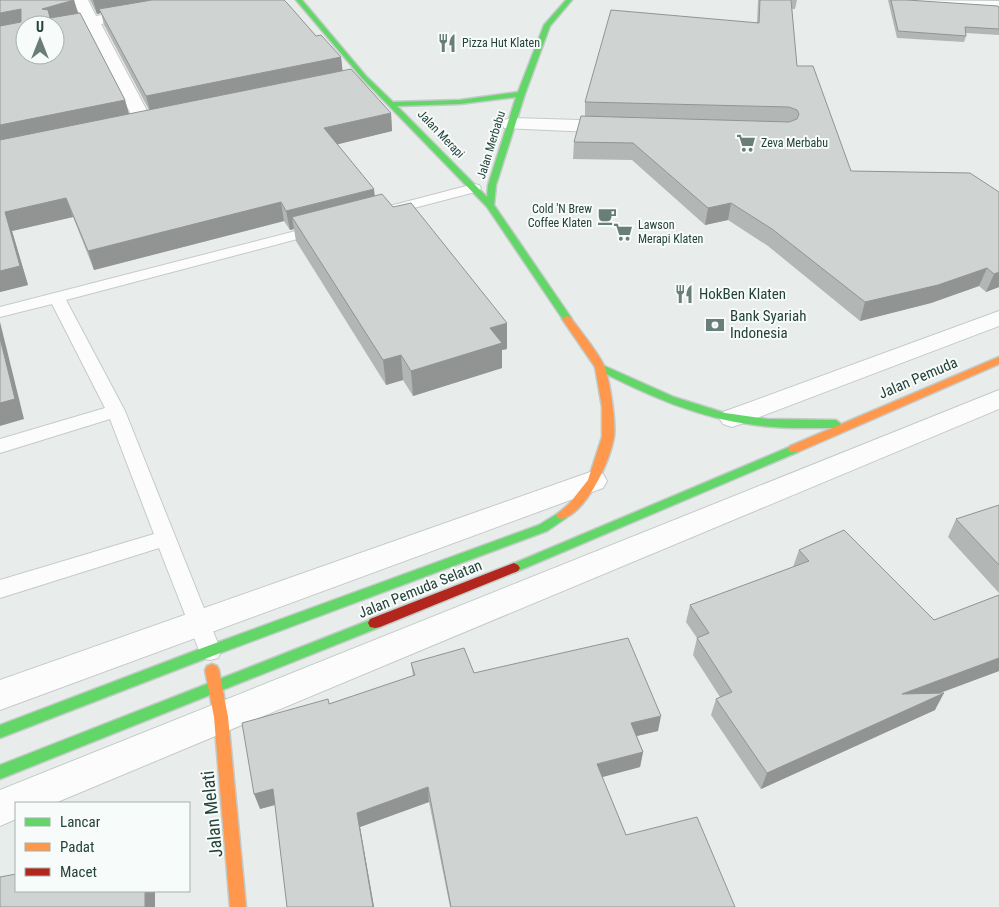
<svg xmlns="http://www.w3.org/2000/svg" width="999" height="907" font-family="'Roboto Condensed',sans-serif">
	<rect width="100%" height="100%" fill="#e8edeb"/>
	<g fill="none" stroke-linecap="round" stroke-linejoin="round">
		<g stroke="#c5cac8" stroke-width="2">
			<g id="lane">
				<polygon points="474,184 479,185 481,188 479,191 387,215 380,211 382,208"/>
				<polygon points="319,225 324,226 326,229 324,232 66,300 125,411 221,651 218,658 210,660 202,658 159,548 0,598 0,580 154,534 110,419 0,453 0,439 105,408 52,304 0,317 0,307"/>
			</g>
		</g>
		<g stroke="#c5cac8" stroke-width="2">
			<g id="street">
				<polygon points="72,0 88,0 96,16 184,0 217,0 209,5 101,24 153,122 151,126 137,126 135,122 86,27 55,33 55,25 49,25 82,18"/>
				<polygon points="898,0 999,1 999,11 906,5"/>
				<polygon points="511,118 615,121 622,123 624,127 622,131 615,133 504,128 502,124 504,120"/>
				<polygon points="999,311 999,326 741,424 732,427 723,424 719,418 723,412"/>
				<polygon points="999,390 999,409 55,803 16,803 16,819 0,826 0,790"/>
				<polygon points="593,471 603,474 607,481 603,488 0,710 0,680"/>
			</g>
		</g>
		<g stroke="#c3cbc8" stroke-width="3">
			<g id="fast">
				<path d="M296,0H302L366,76L393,102L460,100L518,92L544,25L566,0H572L550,26L525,94L496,185L494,205L572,319L570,321H564L487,207L362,78ZM516,97L488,185L487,197L397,106L460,104Z"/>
				<path d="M600,364L674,397L725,413L767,419L836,420L841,424L836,428C809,428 782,429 755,425C698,418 647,395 596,369L595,367L596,365Z"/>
				<polygon points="794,445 800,449 798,452 518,571 514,573 510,571 508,568 510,565"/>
				<polygon points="562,511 566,512 568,515 566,518 547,531 215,655 0,738 0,725 205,647 539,525"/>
				<polygon points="375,618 380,619 382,623 380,627 0,779 0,765"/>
			</g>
		</g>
		<g stroke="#c3cbc8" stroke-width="3">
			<g id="slow">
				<path d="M567,316L570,317C579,329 601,356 605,368C610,383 616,421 614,437C610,461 587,512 562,519L558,518L556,515L569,504L588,480L602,437V407L595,367L562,319Z"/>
				<polygon points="999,357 999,364 798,452 790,452 788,449 790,446"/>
				<polygon points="212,664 217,666 219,670 228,717 246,907 230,907 214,717 205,670 207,666"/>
			</g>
		</g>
		<g stroke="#c3cbc8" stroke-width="3">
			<polygon id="jam" points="514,563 518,565 520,568 518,571 380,627 375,628 370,627 368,623 370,619"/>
		</g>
		<use href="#lane" fill="#fcfcfc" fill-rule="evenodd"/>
		<use href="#street" fill="#fcfcfc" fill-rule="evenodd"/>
		<use href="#fast" fill="#63d668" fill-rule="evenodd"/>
		<use href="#slow" fill="#ff974d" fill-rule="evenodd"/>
		<use href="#jam" fill="#b3261e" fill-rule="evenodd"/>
	</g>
	<g fill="#b2b6b5">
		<polygon points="0,0 74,0 78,13 125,100 129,114 149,110 104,25 101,13 97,14 90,0 284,0 316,36 341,57 342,71 391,113 392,131 337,144 375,196 507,349 502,350 502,368 413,396 403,380 386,385 296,241 294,229 290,230 284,221 94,270 73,217 12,231 28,285 0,292"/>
		<polygon points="758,0 797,0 795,9 792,9 797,66 851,171 970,173 999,287 986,292 979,286 931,303 860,321 768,246 728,220 705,225 632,160 573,159 574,142 585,116 585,102 757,23"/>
		<polygon points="888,0 907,0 999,8 999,35 966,33 966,36 964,42 897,38"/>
		<polygon points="999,505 999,593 948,537 956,519"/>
		<polygon points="799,550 934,620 999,595 999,671 940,693 935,710 761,789 711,715 716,699 720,697 693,655 697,638 686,622 690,605 793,567"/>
		<polygon points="411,663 474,673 658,731 637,736 643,752 640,767 602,777 626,835 735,907 450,907 429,802 360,827 374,907 287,907 275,805 260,809 329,704 413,676"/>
	</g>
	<g fill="#919493">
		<polygon points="74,0 79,17 53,25 42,9"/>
		<polygon points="93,0 173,0 99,9 101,13 97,14"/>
		<polygon points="21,9 26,25 0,31 0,13"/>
		<polygon points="341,57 343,74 151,114 146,96"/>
		<polygon points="125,100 130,118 0,144 0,125"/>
		<polygon points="391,113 392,131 327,147 324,128"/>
		<polygon points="374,189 376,208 292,217 294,229 290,230 286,211"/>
		<polygon points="66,198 73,217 12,231 28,285 0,292 0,271 5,212"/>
		<polygon points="281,202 284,221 94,270 88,251"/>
		<polygon points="731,203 728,220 705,225 708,208"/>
		<polygon points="987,268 979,286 931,303 860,321 865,302"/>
		<polygon points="999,272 999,287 986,292 994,274"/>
		<polygon points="0,322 24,419 0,426"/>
		<polygon points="507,323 507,349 502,350 502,368 413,396 411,371 490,328"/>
		<polygon points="401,355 403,380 386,385 383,360"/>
		<polygon points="999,658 999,671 894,710 902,694"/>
		<polygon points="944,693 935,710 761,789 767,773"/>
		<polygon points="661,716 658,731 628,738 631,723"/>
		<polygon points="643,752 640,767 595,779 597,764"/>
		<polygon points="428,787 429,802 360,827 374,907 373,907 357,813"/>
		<polygon points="273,789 278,804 260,809 254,794"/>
		<rect x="145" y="891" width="10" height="16"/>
	</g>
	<g fill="#cfd4d2" stroke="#919493" fill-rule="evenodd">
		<path d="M0,0H74L42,9L48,10L50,18L80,13L125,100L0,125V26L21,22V9L0,13ZM25,25H55V55H25Z"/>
		<polygon points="152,0 284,0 288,4 316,36 321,35 341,57 146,96 99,9"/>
		<polygon points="760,0 791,0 797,66 813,66 851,171 970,173 999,192 999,272 994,274 987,268 938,285 865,302 772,229 731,203 708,208 633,143 574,142 581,116 789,122 797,119 799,114 797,110 789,107 585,102 611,10 759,23"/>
		<polygon points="891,0 907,0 998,6 999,8 999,29 965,27 966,36 898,31"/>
		<polygon points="351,69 391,113 324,128 374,189 286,211 281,202 88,251 66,198 5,212 20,266 0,271 0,140"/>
		<polygon points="382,194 393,207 411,203 507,323 490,328 502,343 411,371 401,355 383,360 292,217"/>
		<polygon points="0,338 15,399 0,403"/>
		<polygon points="999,505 999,565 956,519"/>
		<polygon points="844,530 934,620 999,595 999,658 902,694 944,693 767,773 716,699 732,692 697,638 709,633 690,605 809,561 799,550"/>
		<polygon points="628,638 661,716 631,723 643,752 597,764 626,835 697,817 735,907 451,907 428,787 357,813 373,907 287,907 273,789 254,794 242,723 328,699 329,704 415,675 411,663 464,648 474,673"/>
		<polygon points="16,874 16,891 145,891 145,907 0,907 0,877"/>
	</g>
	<defs>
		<g id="restaurant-bare" transform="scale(1.5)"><path d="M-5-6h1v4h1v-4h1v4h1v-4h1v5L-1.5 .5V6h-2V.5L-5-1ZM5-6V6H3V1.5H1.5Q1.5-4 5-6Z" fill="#697e78" stroke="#f7fbf9" stroke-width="2.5" paint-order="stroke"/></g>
		<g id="supermarket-bare" transform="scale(1.5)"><path d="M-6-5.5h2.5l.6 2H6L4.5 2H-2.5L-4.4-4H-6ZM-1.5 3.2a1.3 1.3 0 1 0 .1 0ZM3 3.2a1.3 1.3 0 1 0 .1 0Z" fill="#697e78" stroke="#f7fbf9" stroke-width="2.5" paint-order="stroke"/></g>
		<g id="cafe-bare" transform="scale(1.5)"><path d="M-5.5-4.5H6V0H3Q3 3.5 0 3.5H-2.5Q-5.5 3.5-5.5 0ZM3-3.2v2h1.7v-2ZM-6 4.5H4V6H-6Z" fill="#697e78" stroke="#f7fbf9" stroke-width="2.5" paint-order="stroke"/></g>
		<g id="bank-bare" transform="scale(1.5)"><path d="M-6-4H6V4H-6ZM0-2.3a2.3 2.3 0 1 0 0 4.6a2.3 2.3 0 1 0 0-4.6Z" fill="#697e78" stroke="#f7fbf9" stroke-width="2.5" paint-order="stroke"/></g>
	</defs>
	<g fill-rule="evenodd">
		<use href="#restaurant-bare" x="447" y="43"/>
		<use href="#supermarket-bare" x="746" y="143"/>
		<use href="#cafe-bare" x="607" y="216"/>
		<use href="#supermarket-bare" x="623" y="232"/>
		<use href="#restaurant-bare" x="684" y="294"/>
		<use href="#bank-bare" x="715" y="325"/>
	</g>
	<g text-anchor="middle" stroke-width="4" stroke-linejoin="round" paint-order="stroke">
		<g font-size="12" fill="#24423a" stroke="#f7fbf9" text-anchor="start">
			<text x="462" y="47">Pizza Hut Klaten</text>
			<text x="761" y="147">Zeva Merbabu</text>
			<text x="592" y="213" text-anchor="end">Cold 'N Brew<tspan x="592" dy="14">Coffee Klaten</tspan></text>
			<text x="638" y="229">Lawson<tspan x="638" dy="14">Merapi Klaten</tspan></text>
		</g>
		<g font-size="12" fill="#24423a" stroke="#f7fbf9">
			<text transform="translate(441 134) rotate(46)" y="4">Jalan Merapi</text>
			<text transform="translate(491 145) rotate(-73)" y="4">Jalan Merbabu</text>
		</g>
		<g font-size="15" fill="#24423a" stroke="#f7fbf9" text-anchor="start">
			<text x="699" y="299">HokBen Klaten</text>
			<text x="730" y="321">Bank Syariah<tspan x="730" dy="17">Indonesia</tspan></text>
		</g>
		<g font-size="15" fill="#24423a" stroke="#f7fbf9">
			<text transform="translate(918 378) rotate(-23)" y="5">Jalan Pemuda</text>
			<text transform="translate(420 589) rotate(-22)" y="5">Jalan Pemuda Selatan</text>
		</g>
		<g font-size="18" fill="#24423a" stroke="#f7fbf9">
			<text transform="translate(212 814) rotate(-96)" y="6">Jalan Melati</text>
		</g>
	</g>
	<rect x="15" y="802" width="175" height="90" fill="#f7fbf9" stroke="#a3b1ad"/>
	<rect x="25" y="818" width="25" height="8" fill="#63d668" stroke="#a3b1ad"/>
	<text x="60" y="827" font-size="15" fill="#24423a">Lancar</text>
	<rect x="25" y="843" width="25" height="8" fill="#ff974d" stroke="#a3b1ad"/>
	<text x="60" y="852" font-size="15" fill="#24423a">Padat</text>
	<rect x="25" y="868" width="25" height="8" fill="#b3261e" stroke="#a3b1ad"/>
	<text x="60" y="877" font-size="15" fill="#24423a">Macet</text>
	<g transform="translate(40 40)"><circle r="24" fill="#f7fbf9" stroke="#a3b1ad"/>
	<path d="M0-4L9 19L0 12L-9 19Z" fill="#697e78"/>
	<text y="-8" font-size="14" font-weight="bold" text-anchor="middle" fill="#24423a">U</text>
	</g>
</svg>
